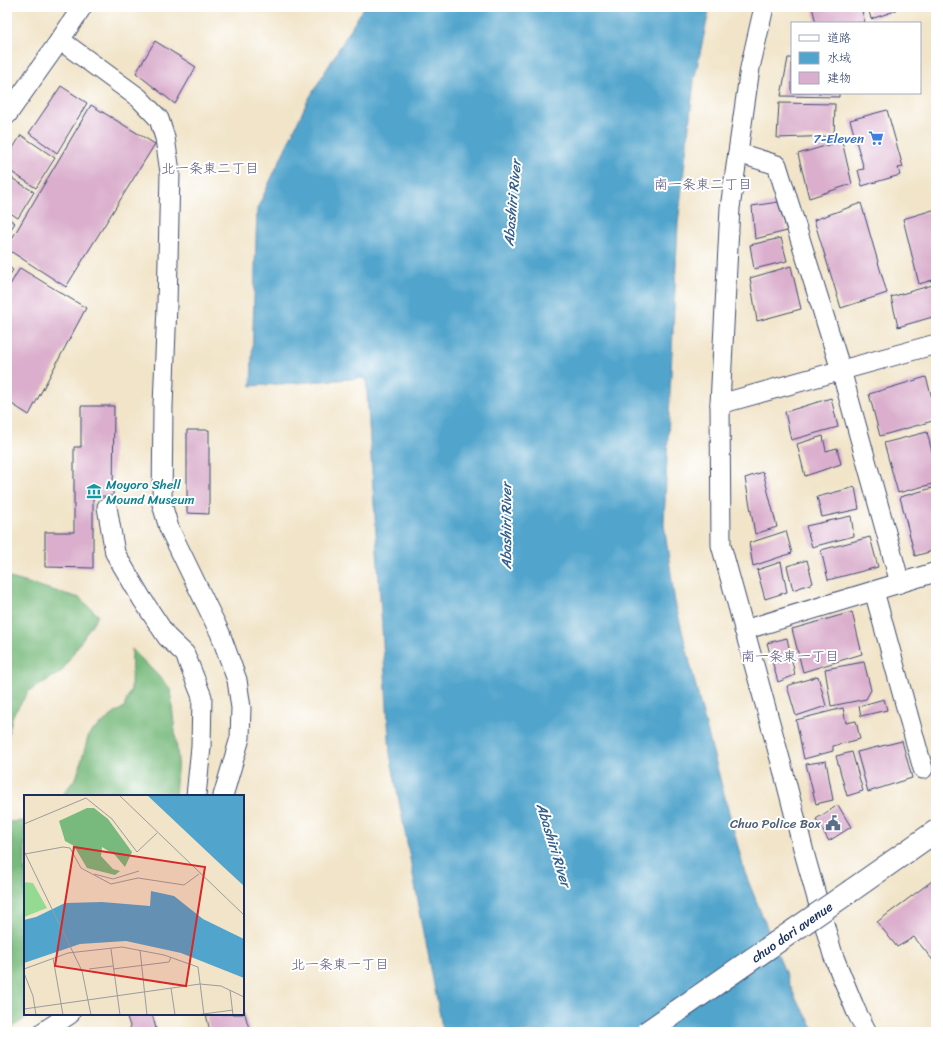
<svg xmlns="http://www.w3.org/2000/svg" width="943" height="1039" font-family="Sriracha,'Klee One',sans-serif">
	<rect width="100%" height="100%" fill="#fff"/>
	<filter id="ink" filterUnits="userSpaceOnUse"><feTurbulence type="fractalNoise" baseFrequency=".025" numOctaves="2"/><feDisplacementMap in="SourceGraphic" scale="8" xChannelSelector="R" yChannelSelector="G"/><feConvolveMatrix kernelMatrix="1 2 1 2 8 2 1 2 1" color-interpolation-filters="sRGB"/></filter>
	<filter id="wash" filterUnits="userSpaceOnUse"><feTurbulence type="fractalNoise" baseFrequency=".012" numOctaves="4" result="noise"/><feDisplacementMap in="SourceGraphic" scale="16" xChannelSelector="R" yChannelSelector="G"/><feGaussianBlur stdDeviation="0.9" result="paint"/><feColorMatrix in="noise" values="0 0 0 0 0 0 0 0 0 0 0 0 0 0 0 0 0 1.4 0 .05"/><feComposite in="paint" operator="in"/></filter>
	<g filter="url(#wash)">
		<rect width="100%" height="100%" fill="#f1e4c8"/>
		<g fill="#78ba7d" stroke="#4a746e">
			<polygon points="7,577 80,598 98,615 61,672 29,691 13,715 7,739"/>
			<polygon points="132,649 170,688 178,758 175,796 62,796 77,776 89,734 107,719 124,707 131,689"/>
			<polygon points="25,821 25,1014 31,1014 7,1031 7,822"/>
		</g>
		<polygon fill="#51a4cc" stroke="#366a95" points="364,7 710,7 694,81 678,224 664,524 675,602 700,703 745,873 795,997 816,1032 443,1032 390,754 366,378 251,386 257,209 308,100"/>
		<g id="blocks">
			<g fill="#daaecc">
				<polygon points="812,7 861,7 865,23 816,23"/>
				<polygon points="868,7 895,7 895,11 871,19"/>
				<polygon points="155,41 196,67 175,104 136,73"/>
				<polygon points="788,58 792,58 792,93 839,93 839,97 781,96"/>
				<polygon points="61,86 87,103 57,153 29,133"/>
				<polygon points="779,103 835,104 834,136 777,138"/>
				<polygon points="91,105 155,144 66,287 7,249 7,247"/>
				<polygon points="887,110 903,167 898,168 900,175 862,186 858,170 864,169 850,120"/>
				<polygon points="21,135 55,158 36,188 7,169 7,158"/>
				<polygon points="842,141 852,184 809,198 798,154"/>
				<polygon points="7,175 34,192 18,218 7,211"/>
				<polygon points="778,202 787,231 755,239 752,206"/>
				<polygon points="861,203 887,293 841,308 814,220"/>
				<polygon points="936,209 936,279 919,284 903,219"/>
				<polygon points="7,218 15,223 7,235"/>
				<polygon points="781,238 787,261 754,269 750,245"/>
				<polygon points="7,265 13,270 7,280"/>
				<polygon points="791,266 801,309 757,321 750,278"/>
				<polygon points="20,268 86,308 29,415 7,401 7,290"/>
				<polygon points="936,284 936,316 898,327 891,297"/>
				<polygon points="926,377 936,412 936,420 880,436 869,394"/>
				<polygon points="831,398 838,427 791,440 785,412"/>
				<polygon points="81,406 114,406 113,496 93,496 93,568 45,567 45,532 74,532 74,447 81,447"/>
				<polygon points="187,430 209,430 209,514 187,513"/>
				<polygon points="927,432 936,468 936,483 898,493 884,443"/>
				<polygon points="823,436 826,451 837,448 841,464 805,476 797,444"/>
				<polygon points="763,472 777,527 755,534 745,478"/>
				<polygon points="855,487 859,509 822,517 817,497"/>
				<polygon points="936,487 936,550 915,556 900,497"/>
				<polygon points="851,516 854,536 812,547 806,526"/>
				<polygon points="786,531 792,553 753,566 749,543"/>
				<polygon points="870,537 878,567 828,580 821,550"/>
				<polygon points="807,560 813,583 793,590 787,566"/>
				<polygon points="781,562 787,592 765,599 757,570"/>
				<polygon points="852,612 862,654 803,672 792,629"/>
				<polygon points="787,638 795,675 778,682 767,643"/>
				<polygon points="864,662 871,690 866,699 831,706 825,669"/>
				<polygon points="818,676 826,706 796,716 787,686"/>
				<polygon points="884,699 887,710 861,716 859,706"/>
				<polygon points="843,708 846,723 856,721 860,739 833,746 833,751 804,759 796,720"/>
				<polygon points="902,741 912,778 868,792 857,752"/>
				<polygon points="852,752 863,791 847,796 836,756"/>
				<polygon points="826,761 833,800 816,804 806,764"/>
				<polygon points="838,805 851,827 829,841 816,819"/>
				<polygon points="936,878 936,964 914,937 897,947 877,922"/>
				<polygon points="243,1007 250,1032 210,1032 206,1014 243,1014"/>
				<polygon points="126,1014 152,1014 157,1032 132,1032"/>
			</g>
		</g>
	</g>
	<g filter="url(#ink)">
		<use href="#blocks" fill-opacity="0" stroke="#3b4a6e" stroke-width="1"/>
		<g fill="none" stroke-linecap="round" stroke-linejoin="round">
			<g stroke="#3b4a6e" stroke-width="21">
				<g id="minor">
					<polyline points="764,7 750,68 730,208 720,404 721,545 782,766 805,856 833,955 856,1011 867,1032"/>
					<polyline points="60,40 139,98 159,119 165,138 170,172 167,305 163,406 162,504 169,528 220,633 237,680 241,708 240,738 223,796"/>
					<polyline points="7,115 60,40 82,7"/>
					<polyline points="738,153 777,165 841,370 900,583"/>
					<polyline points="720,404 936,344"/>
					<polyline points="107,507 115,553 142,599 167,637 185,654 202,697 201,747 196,796"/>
					<polyline points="874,591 923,769"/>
					<polyline points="744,630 936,572"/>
					<polyline points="43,1032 70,1014"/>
				</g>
			</g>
			<g stroke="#3b4a6e" stroke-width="24">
				<polyline id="trunk" points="852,890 936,831"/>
			</g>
			<use href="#minor" stroke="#fff" stroke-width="19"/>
			<use href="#trunk" stroke="#fff" stroke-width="22"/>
			<g stroke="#3b4a6e" stroke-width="24" stroke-linecap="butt">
				<g id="trunk-bridge">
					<path id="s1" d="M647,1032L852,890"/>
				</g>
			</g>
			<use href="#trunk-bridge" stroke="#fff" stroke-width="22"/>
		</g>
	</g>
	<defs>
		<g id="supermarket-bare" transform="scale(1.2)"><path d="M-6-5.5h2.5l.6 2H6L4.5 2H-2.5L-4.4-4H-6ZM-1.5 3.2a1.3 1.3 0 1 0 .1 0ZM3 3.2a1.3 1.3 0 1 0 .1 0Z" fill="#3f7fe0" stroke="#fff" stroke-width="2.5" paint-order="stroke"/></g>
		<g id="museum-bare" transform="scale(1.2)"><path d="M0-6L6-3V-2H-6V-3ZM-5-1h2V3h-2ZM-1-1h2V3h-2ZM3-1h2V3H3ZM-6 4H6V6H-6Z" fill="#0f9aa8" stroke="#fff" stroke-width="2.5" paint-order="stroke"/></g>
		<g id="civic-bare" transform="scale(1.2)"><path d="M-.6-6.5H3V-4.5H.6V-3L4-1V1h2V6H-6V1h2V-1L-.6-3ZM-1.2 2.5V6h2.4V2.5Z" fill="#5c6f8a" stroke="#fff" stroke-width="2.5" paint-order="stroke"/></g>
	</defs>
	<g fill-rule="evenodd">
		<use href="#supermarket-bare" x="876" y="138"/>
		<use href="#museum-bare" x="94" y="491"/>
		<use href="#civic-bare" x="833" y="823"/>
	</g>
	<g text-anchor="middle" stroke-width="4" stroke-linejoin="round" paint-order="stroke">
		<g font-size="13" fill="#366cbe" stroke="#fff" text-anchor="end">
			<text x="864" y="143">7-Eleven</text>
		</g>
		<g font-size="13" fill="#0d838f" stroke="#fff" text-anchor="start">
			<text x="106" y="489">Moyoro Shell<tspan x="106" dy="15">Mound Museum</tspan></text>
		</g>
		<g font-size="13" fill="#4e5e75" stroke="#fff" text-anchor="end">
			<text x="821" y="828">Chuo Police Box</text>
		</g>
		<g font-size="13" fill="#1b2f5e" stroke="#fff">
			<text dy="5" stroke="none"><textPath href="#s1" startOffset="176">chuo dori avenue</textPath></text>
		</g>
		<g font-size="14" fill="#5e5b84" stroke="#fff">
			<text x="210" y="173">北一条東二丁目</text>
			<text x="703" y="189">南一条東二丁目</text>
			<text x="790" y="661">南一条東一丁目</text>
			<text x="340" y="969">北一条東一丁目</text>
		</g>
		<g font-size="14" font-style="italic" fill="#315e8a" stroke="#fff">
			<text transform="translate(512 203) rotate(-85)" y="5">Abashiri River</text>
			<text transform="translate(506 526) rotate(-90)" y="5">Abashiri River</text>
			<text transform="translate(554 845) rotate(73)" y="5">Abashiri River</text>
		</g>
	</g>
	<g transform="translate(24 795)">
		<rect width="220" height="220" fill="#f1e4c8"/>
		<path d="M0,87L9,88L23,113L0,122Z" fill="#95da93"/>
		<path d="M63,13H70L84,24L108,57L101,72L91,60L78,52L77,61L89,74L96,76L91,80L63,73L50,51L41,46L35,26Z" fill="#78ba7d"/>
		<path d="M123,0H220V91L193,66ZM127,96L150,101L179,124L220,144V183L157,158L102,146L56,149L0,168V125L12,122L41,108L78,107L126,111Z" fill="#51a4cc"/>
		<path fill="none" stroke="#9b9c9e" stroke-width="1" d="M95,0L220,120M0,29L62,3L88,24L113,57L133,38M0,56L58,176L67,220M1,59L39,52L46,53L57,73L87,89L114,83L160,90L175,79M70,79L89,84L115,76M87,154L96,220M116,155L123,220M29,163L39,220M0,174L44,158L98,152L140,160L174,172L180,220M65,174L89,171M89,174L145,167L147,162M0,178L9,201L12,220M147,193L151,220M206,195L209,220M0,214L176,189L197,191L220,202M172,220L209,215"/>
		<path fill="#d62828" fill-opacity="0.15" stroke="#d62828" stroke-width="2" d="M50,52L181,72L162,191L31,171Z"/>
		<rect width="220" height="220" fill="none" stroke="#1b2f5e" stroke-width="2"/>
	</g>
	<rect width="943" height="1039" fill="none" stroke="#fff" stroke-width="24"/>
	<rect x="791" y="22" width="130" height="72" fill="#ffffff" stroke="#a4acbf"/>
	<rect x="799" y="35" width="20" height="6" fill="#ffffff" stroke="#a4acbf"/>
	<text x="827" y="42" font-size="12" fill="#1b2f5e">道路</text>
	<rect x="799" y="52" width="20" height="12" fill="#51a4cc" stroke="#a4acbf"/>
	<text x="827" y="62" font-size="12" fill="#1b2f5e">水域</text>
	<rect x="799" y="72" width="20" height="12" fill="#daaecc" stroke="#a4acbf"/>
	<text x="827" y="82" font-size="12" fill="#1b2f5e">建物</text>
</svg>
